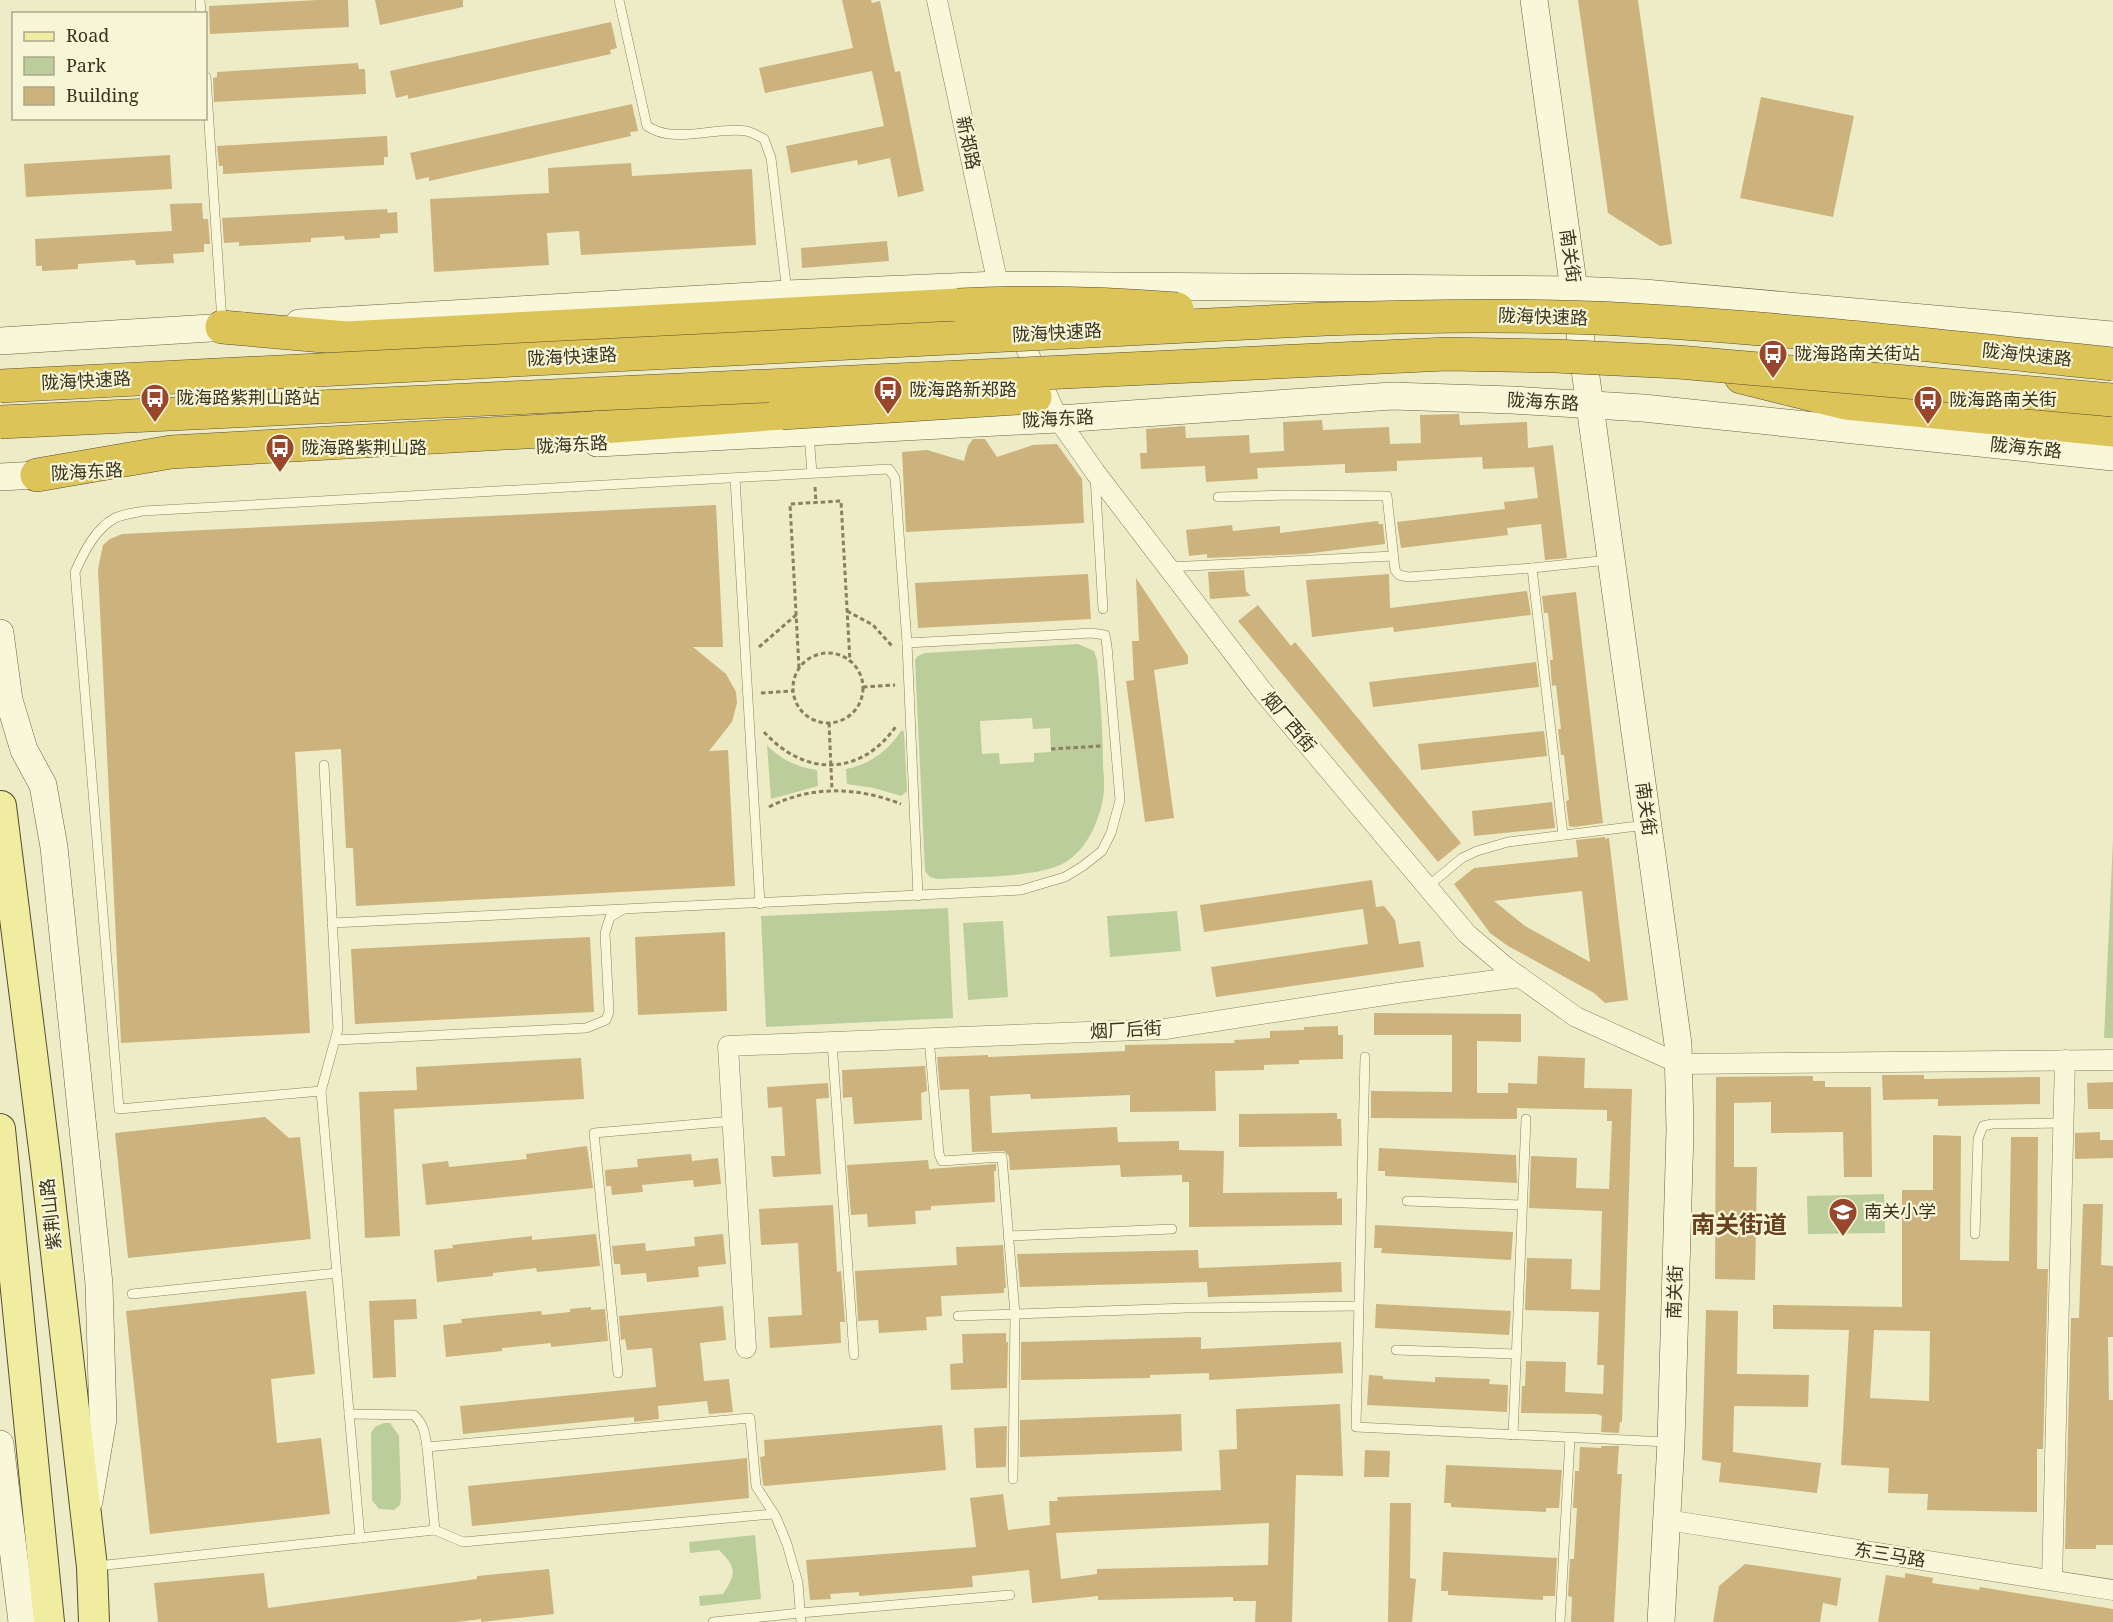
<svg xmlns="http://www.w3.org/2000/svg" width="2113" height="1622" font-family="'Noto Serif','Noto Sans SC',serif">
	<rect width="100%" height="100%" fill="#eeecc7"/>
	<g fill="#bacd9a" fill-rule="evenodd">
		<path d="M1078,644L1094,651L1097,660C1100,695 1103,731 1103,766C1104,776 1105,788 1103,798C1099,822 1086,851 1064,863C1038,878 968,877 937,879L930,877L925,871L915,660L918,656L925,653ZM1032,718L1033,729L1050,728L1051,752L1034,753V762L1000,764L999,753L982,754L980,721Z"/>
		<path d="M901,731H904L907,791L901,796L874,788L847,784L846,769C870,764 887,752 901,731Z"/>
		<path d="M767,745C781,760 797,767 817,770L818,786L771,799Z"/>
		<polygon points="2113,839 2113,1038 2104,1038"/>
		<polygon points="948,908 953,1018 766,1027 761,916"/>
		<polygon points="1177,911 1181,951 1110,957 1107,916"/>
		<polygon points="1003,921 1008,997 968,1000 963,923"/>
		<polygon points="1884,1194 1885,1233 1808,1234 1807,1196"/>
		<polygon points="384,1423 390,1423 399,1436 401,1497 400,1505 394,1510 379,1509 372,1500 371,1433 375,1427"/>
		<path d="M755,1535L761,1599L700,1606L699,1596L723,1594C737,1573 736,1567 719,1550L690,1553L689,1542Z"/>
	</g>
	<g fill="#ccb27d" fill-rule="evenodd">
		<polygon points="318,0 348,0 349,27 210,34 209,6"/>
		<polygon points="375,0 463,0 463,7 380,25"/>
		<polygon points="842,0 871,0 872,3 880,1 895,72 900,71 924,191 898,197 890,158 858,165 857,160 791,173 786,146 884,126 872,71 765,93 759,68 853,48"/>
		<polygon points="1578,0 1638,0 1672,244 1660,246 1608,213"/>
		<polygon points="611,22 617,48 610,50 611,54 408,99 408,95 396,98 390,71"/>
		<polygon points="358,63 359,69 365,69 366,94 214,102 213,78 217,77 217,72"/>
		<polygon points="1761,97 1854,116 1833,217 1740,198"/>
		<polygon points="632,104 638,131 630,132 631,136 429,181 429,177 416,180 410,153"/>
		<polygon points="387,136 388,157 384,157 384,165 223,174 223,166 219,166 217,146"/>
		<polygon points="170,155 172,189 26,197 24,164"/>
		<polygon points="631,163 632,176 752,169 756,245 581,255 579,231 547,233 549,265 434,272 430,199 549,193 548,168"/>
		<polygon points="202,203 203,219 208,219 210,244 204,244 204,252 173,254 174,263 136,265 135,260 78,264 78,269 42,271 42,266 36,266 35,239 172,231 170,204"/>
		<polygon points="387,209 388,213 397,212 398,233 380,234 380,238 345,240 344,236 311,238 311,242 239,246 239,242 224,243 222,218"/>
		<polygon points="887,241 889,261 802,268 801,248"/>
		<polygon points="1459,414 1460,425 1527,422 1528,448 1553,445 1567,558 1545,560 1541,524 1507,528 1508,535 1401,548 1397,522 1505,509 1504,502 1538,498 1534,467 1483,469 1482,457 1397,461 1397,471 1345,473 1345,464 1257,468 1258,479 1206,482 1205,466 1141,469 1140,453 1147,453 1146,429 1185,426 1186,438 1249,435 1250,453 1284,451 1283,422 1322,420 1323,430 1389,427 1390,444 1421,443 1420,415"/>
		<polygon points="973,439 985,439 997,457 1033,445 1057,444 1082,479 1084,523 906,532 902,452 927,450 964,461 968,446"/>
		<polygon points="716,505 723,647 693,647 726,674 736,692 737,703 732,722 709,751 728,750 735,886 356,906 353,848 346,848 341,749 295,752 310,1033 121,1043 98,569 103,545 110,539 122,534"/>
		<polygon points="1378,521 1379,524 1383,524 1385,544 1304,554 1207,558 1207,554 1189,556 1186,530 1232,525 1233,531 1280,526 1280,533"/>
		<polygon points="1244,570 1246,591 1251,596 1210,599 1208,572"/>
		<polygon points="1088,574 1091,619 918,628 915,583"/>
		<polygon points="1389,574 1390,608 1527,591 1531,615 1394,632 1393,627 1312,637 1306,580"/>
		<polygon points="1136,578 1188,656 1188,664 1154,670 1174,818 1145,822 1126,681 1134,680 1132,641 1139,641"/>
		<polygon points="1576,592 1603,823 1574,827 1569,826 1566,801 1569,800 1564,755 1561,755 1558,729 1561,729 1556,685 1552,686 1550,660 1553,660 1548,613 1544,613 1542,596"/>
		<polygon points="1258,605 1291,646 1295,642 1461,843 1438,862 1238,621"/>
		<polygon points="1536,662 1539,687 1373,707 1369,682"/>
		<polygon points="1544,731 1547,756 1421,770 1418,744"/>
		<polygon points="1552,802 1555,828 1474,836 1472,811"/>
		<path d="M1605,837V839L1609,838L1628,1000L1605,1003L1594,993L1508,946L1490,933L1454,884L1474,868L1578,857L1576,840ZM1582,891L1590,962L1525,926L1494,901Z"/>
		<polygon points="1372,880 1376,907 1384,906 1395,920 1399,944 1420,941 1424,967 1216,997 1211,967 1368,944 1363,909 1204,932 1200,905"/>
		<polygon points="725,932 727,1011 638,1015 635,937"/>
		<polygon points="590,937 594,1012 355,1024 351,949"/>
		<polygon points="1374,1013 1521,1014 1521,1042 1477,1041 1477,1093 1508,1093 1508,1083 1537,1084 1538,1056 1585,1058 1584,1088 1632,1089 1622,1422 1620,1422 1619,1433 1601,1432 1602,1416 1597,1414 1521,1413 1522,1386 1525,1386 1526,1361 1566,1362 1565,1392 1603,1394 1604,1365 1597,1365 1599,1312 1525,1310 1527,1258 1572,1259 1571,1289 1600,1290 1602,1211 1529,1208 1531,1156 1577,1158 1576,1188 1609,1189 1612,1121 1607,1121 1607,1110 1517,1108 1517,1119 1371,1118 1371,1091 1452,1092 1452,1035 1374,1035"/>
		<polygon points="1338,1026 1338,1035 1343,1035 1343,1059 1299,1060 1299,1064 1264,1065 1264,1070 1215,1071 1216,1111 1130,1112 1130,1095 1031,1099 1030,1094 990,1096 992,1133 1117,1127 1118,1142 1179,1141 1179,1150 1224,1151 1223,1193 1337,1192 1337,1199 1342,1198 1342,1225 1189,1227 1189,1182 1182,1182 1182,1175 1121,1177 1120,1165 1010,1170 1009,1156 1004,1151 972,1152 969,1089 940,1090 937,1057 988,1055 988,1057 1125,1051 1125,1045 1235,1043 1234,1040 1270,1038 1270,1031 1304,1030 1304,1027"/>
		<polygon points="581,1058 584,1099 394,1109 400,1236 365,1238 359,1092 417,1090 416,1067"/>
		<polygon points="925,1066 927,1091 921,1093 922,1120 854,1124 852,1097 843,1098 842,1070"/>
		<polygon points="1882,1075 1924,1075 1924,1079 2040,1077 2040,1104 1938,1106 1938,1099 1883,1100"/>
		<polygon points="1813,1076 1813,1081 1825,1081 1825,1087 1871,1087 1872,1177 1844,1177 1843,1132 1771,1133 1771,1102 1734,1103 1734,1167 1757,1167 1755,1280 1715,1279 1716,1077"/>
		<polygon points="2113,1082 2113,1109 2088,1109 2087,1083"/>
		<polygon points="828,1083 829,1098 816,1099 821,1174 773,1177 771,1156 785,1156 782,1107 768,1108 767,1087"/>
		<polygon points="1337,1113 1337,1119 1341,1119 1342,1146 1239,1147 1239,1114"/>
		<polygon points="265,1117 289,1138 300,1137 311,1239 128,1258 115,1133"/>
		<polygon points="2100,1132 2100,1140 2113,1140 2113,1158 2075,1159 2075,1133"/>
		<path d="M1933,1135L1961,1136L1960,1260L2009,1261L2011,1137H2038L2037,1269H2048L2043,1449H2037V1512L1927,1510L1928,1494L1888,1493L1889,1468L1841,1465L1849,1330L1773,1329V1305L1902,1307V1190H1933ZM1874,1330L1930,1331L1929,1401L1870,1398Z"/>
		<polygon points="587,1146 593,1188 426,1205 422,1164 448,1161 449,1167 527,1159 526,1154"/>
		<polygon points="1379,1148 1516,1155 1517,1183 1385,1176 1385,1171 1378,1171"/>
		<polygon points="691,1154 692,1161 718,1158 721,1184 694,1187 693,1180 642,1185 643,1192 612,1195 611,1186 606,1186 605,1170 638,1167 637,1159"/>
		<polygon points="928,1160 929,1169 996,1164 996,1171 994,1171 995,1202 931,1206 931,1210 915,1211 916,1224 868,1227 867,1214 851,1215 847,1165"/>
		<polygon points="2083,1204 2103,1204 2101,1265 2113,1266 2113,1337 2108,1337 2109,1400 2113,1400 2113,1545 2096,1545 2096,1549 2065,1549 2071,1318 2079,1318"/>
		<polygon points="833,1205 837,1272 841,1271 845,1322 840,1322 841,1343 770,1348 768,1317 802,1315 798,1243 761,1245 759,1209"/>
		<polygon points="1375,1225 1513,1232 1511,1260 1381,1253 1382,1248 1374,1248"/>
		<polygon points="596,1234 600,1266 537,1272 536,1268 493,1273 493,1276 437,1282 434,1250 453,1248 452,1245 532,1236 532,1240"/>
		<polygon points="723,1234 726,1264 698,1267 699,1277 647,1282 646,1273 621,1275 620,1264 614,1264 612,1246 645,1243 646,1251 695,1246 694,1237"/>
		<polygon points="1003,1245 1006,1288 1004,1288 1004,1293 941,1296 942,1316 926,1317 927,1330 879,1333 878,1320 858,1321 855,1271 957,1265 956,1247"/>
		<polygon points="1198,1250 1199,1268 1341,1262 1342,1292 1208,1297 1207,1282 1020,1287 1017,1254"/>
		<polygon points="306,1291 315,1374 271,1379 277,1443 321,1438 330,1514 150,1534 126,1311"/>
		<polygon points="416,1299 417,1319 394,1320 396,1377 373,1378 369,1301"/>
		<polygon points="1376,1304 1511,1311 1509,1335 1375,1328"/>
		<polygon points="723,1306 726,1340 700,1343 704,1381 729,1379 733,1412 709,1414 707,1401 658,1406 659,1419 634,1422 634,1417 463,1434 460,1406 656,1387 652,1348 627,1350 625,1339 621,1340 619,1316"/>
		<polygon points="591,1307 591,1310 605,1309 608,1341 551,1347 551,1343 502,1348 502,1351 446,1357 443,1325 462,1323 461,1319 541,1311 542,1315 570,1312 570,1309"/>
		<polygon points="1706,1310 1738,1311 1737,1374 1809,1375 1808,1407 1734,1406 1733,1452 1821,1463 1817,1493 1719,1482 1721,1463 1702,1460"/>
		<polygon points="1006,1333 1006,1342 1008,1342 1007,1388 951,1390 950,1364 963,1363 962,1334"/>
		<polygon points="1201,1337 1201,1349 1341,1342 1343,1373 1209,1380 1209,1373 1150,1375 1150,1378 1021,1380 1021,1342"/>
		<polygon points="1369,1375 1383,1376 1383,1379 1435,1382 1435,1377 1490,1379 1489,1384 1508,1385 1507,1412 1367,1405"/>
		<path d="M1340,1404L1343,1476L1296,1475L1292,1622H1255L1256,1601H1233V1597L1098,1600V1596L1032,1603L1029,1570L972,1576L973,1587L859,1596V1592L830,1594L831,1599L810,1600L806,1560L976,1547L970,1498L1003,1494L1008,1530L1050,1525L1049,1501H1058L1057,1497L1221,1490L1219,1450L1237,1449L1236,1409ZM1269,1523L1268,1565L1097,1569V1574L1061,1579L1056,1533Z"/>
		<polygon points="1181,1414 1182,1451 1020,1457 1020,1420"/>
		<polygon points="942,1425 946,1470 764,1486 763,1484 760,1457 765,1456 764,1440"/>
		<polygon points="1007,1426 1006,1467 976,1468 974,1428"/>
		<polygon points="1601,1446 1619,1446 1617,1474 1622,1474 1614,1622 1571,1622 1572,1597 1568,1596 1570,1559 1574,1559 1577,1508 1573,1508 1575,1471 1579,1471 1580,1447 1601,1448"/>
		<polygon points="1365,1450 1390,1451 1389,1477 1364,1477"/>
		<polygon points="747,1458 749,1498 472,1526 468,1486"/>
		<polygon points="1446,1465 1562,1470 1559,1508 1546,1508 1546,1512 1451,1507 1451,1503 1444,1503"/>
		<polygon points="1390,1503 1411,1503 1410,1578 1416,1579 1412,1622 1388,1622"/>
		<polygon points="1443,1552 1557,1558 1555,1596 1543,1596 1543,1600 1448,1595 1448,1591 1441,1591"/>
		<polygon points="1745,1564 1841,1578 1837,1606 1823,1603 1820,1622 1713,1622 1719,1586"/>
		<polygon points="549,1569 554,1614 481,1622 481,1619 457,1622 158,1622 154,1583 264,1573 268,1608 477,1579 477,1576"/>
		<polygon points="1905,1573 1933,1578 1932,1583 1979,1590 1980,1587 2113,1609 2113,1622 1878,1622 1886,1575 1905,1578"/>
	</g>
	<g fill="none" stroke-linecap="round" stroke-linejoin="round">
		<g stroke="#8a805c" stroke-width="10">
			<g id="lane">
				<polyline points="200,0 201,14"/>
				<path d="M619,0L647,126C675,145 715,126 746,131C752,132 758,136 764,139L771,158L787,292"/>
				<polyline points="206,77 222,322"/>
				<polyline points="809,434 812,473"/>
				<polyline points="1095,476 1103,609"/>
				<polyline points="735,478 760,904"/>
				<polyline points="1218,497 1290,495 1387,496 1395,570 1399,575 1408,577 1532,568 1609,560"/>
				<polyline points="1168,567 1393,556"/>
				<polyline points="1532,568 1563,835"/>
				<polyline points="324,765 338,1029 321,1091 360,1538"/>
				<polyline points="1427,887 1462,858 1477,851 1508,842 1646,825"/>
				<polyline points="332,923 1021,890 1065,877 1083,866 1102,851 1111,833 1120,800 1107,646 1105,635 1092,633 907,643"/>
				<polyline points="929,1038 939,1154 942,1161 1002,1157 1015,1314 1013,1479"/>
				<polyline points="336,1040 586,1028 606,1020 609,1012 605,933 610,917 622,910"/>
				<polyline points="832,1042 854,1355"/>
				<polyline points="1365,1057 1356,1427 1667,1442"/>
				<path d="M321,1091L119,1109L75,572C84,552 95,529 115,518C123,514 135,513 143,511L889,469L895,478L907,643L918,896"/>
				<polyline points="1407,1201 1522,1205"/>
				<polyline points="1975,1234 1978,1139 1983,1126 1992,1124 2063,1123"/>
				<polyline points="1008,1236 1172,1229"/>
				<polyline points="132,1294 337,1273"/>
				<polyline points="958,1316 1187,1308 1358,1306"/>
				<polyline points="1396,1350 1516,1354"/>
				<polyline points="618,1373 594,1133 733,1121"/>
				<path d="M349,1414L414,1415C424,1424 425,1434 427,1447"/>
				<polyline points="1513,1435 1526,1119"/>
				<polyline points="435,1530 463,1542 773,1514"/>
				<polyline points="97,1566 435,1530 427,1447 750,1418 756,1486 776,1517 787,1544 798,1583 801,1622"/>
				<polyline points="713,1622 800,1613 1010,1595"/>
				<polyline points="1560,1622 1570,1438"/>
			</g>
		</g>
		<g stroke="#8a805c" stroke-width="21">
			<g id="street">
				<polyline points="937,0 998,285 1003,296"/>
				<polyline points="1017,328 1058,419 1095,472 1264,693 1467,934 1507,968 1576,1017 1680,1064 2113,1060"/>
				<polyline points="746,1348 728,1046 1165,1029 1398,993 1520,977"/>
				<polyline points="1667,1520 2113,1590"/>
				<polyline points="2052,1580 2065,1060"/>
			</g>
		</g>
		<g stroke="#6c613f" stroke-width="28">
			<g id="secondary">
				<polyline points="1534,0 1678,1044 1680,1130 1671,1442 1661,1622"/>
				<polyline points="299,323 787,294 998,285 1575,290 1644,293 2113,335"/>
				<polyline points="0,341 243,326"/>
				<polyline points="597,443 1058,419 1392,396 1512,400 1643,408 2113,457"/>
				<polyline points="0,477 56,474"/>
				<polyline points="0,633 9,700 24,750 43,785 54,847 99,1284 103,1419 89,1501"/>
				<polyline points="0,1444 22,1622"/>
			</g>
		</g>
		<g stroke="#584d30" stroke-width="32">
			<g id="primary">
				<polyline points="1,806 46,1165 92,1567 94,1622"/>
				<polyline points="0,1129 49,1622"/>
			</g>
		</g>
		<g stroke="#584d30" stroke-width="34">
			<g id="highway">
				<polyline points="222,327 346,338 958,305"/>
				<polyline points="1741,377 1846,403 2113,430"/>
				<polyline points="37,475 171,452 577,429 782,413"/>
			</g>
		</g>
		<g stroke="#8a805c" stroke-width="3" stroke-dasharray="4.5 3" stroke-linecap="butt">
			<polyline points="815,487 816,503"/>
			<polyline points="847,611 873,625 892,646"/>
			<polyline points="759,647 796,615"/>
			<circle cx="828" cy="688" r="35"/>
			<polyline points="799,668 790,504 841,501 850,662"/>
			<polyline points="863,687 895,685"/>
			<polyline points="761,693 792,691"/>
			<polyline points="829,723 832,790"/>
			<path d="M764,732C805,777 861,777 897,725"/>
			<polyline points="1051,749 1101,746"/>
			<path d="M769,807C811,785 858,787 901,804"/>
		</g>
		<use href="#lane" stroke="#f9f7da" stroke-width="9"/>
		<use href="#street" stroke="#f9f7da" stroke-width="20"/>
		<use href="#secondary" stroke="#f9f7da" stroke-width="27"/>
		<use href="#primary" stroke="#f0eca0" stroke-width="30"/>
		<use href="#highway" stroke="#dcc459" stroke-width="33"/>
		<g stroke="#584d30" stroke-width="34" stroke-linecap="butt">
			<g id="highway-bridge">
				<path d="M958,305C1033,301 1103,303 1177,309"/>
				<path d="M0,386L1326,319C1429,316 1531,314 1634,320C1794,329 1954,348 2113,364"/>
				<polyline points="782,413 1035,397"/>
				<polyline points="0,422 1447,354 1555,356 1678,362 2113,400"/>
			</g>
		</g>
		<use href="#highway-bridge" stroke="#dcc459" stroke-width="33"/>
	</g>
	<defs>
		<g id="bus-pin" transform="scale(1.5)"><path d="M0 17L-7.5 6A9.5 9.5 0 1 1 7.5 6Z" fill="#99472c" stroke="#f6f5d6"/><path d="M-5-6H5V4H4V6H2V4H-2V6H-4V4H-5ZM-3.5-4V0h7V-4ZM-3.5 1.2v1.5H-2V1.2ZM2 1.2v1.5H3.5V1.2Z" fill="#fff"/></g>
		<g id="school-pin" transform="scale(1.5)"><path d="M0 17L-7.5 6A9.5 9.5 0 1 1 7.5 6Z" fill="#99472c" stroke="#f6f5d6"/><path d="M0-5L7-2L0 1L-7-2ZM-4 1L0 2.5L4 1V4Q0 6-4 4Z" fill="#fff"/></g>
	</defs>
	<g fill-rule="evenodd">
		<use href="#bus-pin" x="1773" y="354"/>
		<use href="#bus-pin" x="888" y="390"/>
		<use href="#bus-pin" x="155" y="398"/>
		<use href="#bus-pin" x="1928" y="400"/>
		<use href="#bus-pin" x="280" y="448"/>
		<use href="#school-pin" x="1843" y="1212"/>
	</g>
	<g text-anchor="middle" stroke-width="4.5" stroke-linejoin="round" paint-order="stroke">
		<g font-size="18" fill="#3a3320" stroke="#f6f5d6">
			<text transform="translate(968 143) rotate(78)" y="6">新郑路</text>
			<text transform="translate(1570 256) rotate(82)" y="6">南关街</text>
			<text transform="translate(1543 317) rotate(2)" y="6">陇海快速路</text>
			<text transform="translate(1057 333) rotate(-3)" y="6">陇海快速路</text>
			<text transform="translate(2027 355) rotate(6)" y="6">陇海快速路</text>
			<text transform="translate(572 357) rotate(-3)" y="6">陇海快速路</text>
			<text transform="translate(86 381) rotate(-3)" y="6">陇海快速路</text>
			<text transform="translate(1543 402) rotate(3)" y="6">陇海东路</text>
			<text transform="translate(1058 419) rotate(-3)" y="6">陇海东路</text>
			<text transform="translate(572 445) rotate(-3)" y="6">陇海东路</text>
			<text transform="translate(2026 448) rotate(6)" y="6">陇海东路</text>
			<text transform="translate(87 472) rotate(-3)" y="6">陇海东路</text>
			<text transform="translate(1289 722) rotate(50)" y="6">烟厂西街</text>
			<text transform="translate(1646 809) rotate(82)" y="6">南关街</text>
			<text transform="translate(1126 1030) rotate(-3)" y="6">烟厂后街</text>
			<text transform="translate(51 1214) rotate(-96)" y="6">紫荆山路</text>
			<text transform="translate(1675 1292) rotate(-88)" y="6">南关街</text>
			<text transform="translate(1890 1555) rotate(9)" y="6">东三马路</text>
		</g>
		<g font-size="18" fill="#3a3320" stroke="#f6f5d6" text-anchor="start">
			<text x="1794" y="360">陇海路南关街站</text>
			<text x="909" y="396">陇海路新郑路</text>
			<text x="176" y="404">陇海路紫荆山路站</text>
			<text x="1949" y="406">陇海路南关街</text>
			<text x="301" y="454">陇海路紫荆山路</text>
			<text x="1864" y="1218">南关小学</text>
		</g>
		<g font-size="24" font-weight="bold" fill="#67401f" stroke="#f6f5d6">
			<text x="1739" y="1233">南关街道</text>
		</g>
	</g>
	<rect x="12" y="12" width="195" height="108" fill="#f6f5d6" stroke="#aba78d" stroke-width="1.5"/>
	<rect x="24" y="32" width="30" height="9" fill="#f0eca0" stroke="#aba78d" stroke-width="1.5"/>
	<text x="66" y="42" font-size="18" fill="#3a3320">Road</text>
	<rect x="24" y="57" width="30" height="18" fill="#bacd9a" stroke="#aba78d" stroke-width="1.5"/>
	<text x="66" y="72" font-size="18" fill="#3a3320">Park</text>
	<rect x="24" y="87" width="30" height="18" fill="#ccb27d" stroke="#aba78d" stroke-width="1.5"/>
	<text x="66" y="102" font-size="18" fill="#3a3320">Building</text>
</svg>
